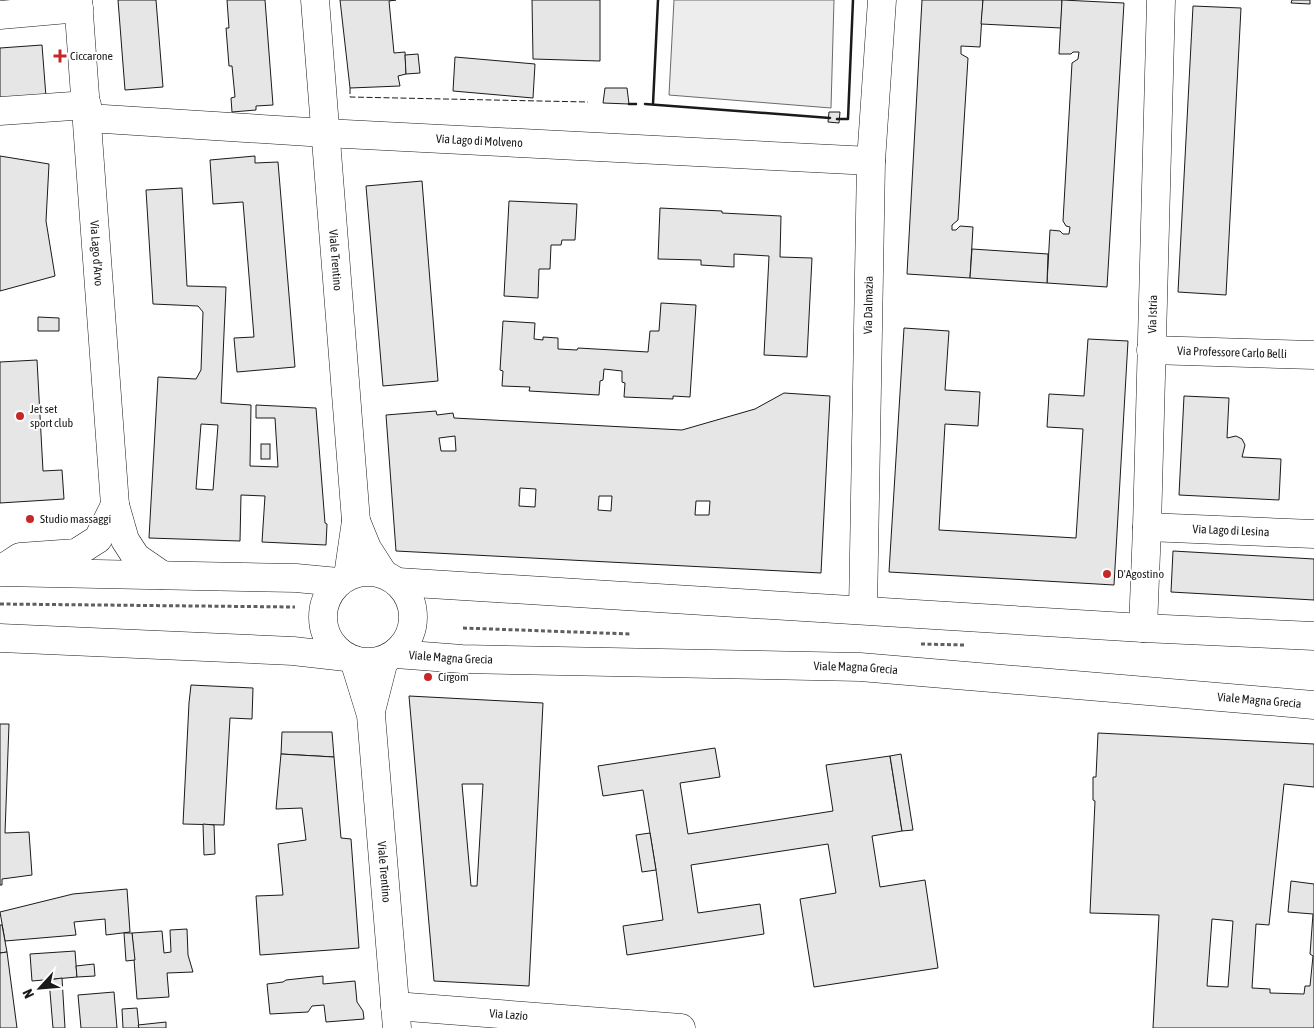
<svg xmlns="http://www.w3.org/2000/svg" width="1314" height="1028" font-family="'Asap Condensed',sans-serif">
	<rect width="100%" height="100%" fill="#fff"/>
	<polygon fill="#ededed" stroke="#6a6a6a" points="674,0 834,0 831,108 669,95"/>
	<g fill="#e6e6e6" stroke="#1a1a1a" fill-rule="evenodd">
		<polygon points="118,0 156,0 163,87 125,90"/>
		<polygon points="227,0 265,0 273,105 256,106 256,110 232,112 231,98 235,97 232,66 229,66 226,28 229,28"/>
		<polygon points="340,0 396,0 389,1 394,53 405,52 406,74 398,76 400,86 350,88"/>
		<polygon points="532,0 600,0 600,61 533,59"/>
		<polygon points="922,0 983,0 980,47 961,46 961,54 968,58 958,220 952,225 952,230 956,230 960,226 973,227 970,278 907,274"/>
		<polygon points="983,0 1062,0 1061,28 981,24"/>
		<polygon points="1062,0 1124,3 1107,287 1047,283 1050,230 1060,231 1063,234 1069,234 1070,227 1066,226 1063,221 1072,63 1078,59 1079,52 1073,52 1071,54 1059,54"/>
		<polygon points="1292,0 1310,0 1310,4 1291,3"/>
		<polygon points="1193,6 1241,8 1226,295 1178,292"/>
		<polygon points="42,45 46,97 0,100 0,48"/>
		<polygon points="418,54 420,73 406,74 405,55"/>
		<polygon points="455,57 535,64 533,98 453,91"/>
		<polygon points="605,88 627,88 629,104 603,103"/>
		<polygon points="829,112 840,112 839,123 828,122"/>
		<polygon points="0,156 49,164 46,221 55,276 0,291"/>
		<polygon points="255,156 255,163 278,162 295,367 237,372 234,338 254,337 243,202 213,204 210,160"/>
		<polygon points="422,181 438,381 383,386 366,186"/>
		<path d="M182,188L187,286L226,287L221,403L251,405L250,466L278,467L275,418H256V405L316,408L325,523L327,524L326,545L262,542L265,496L241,495L240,541L149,538L158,377L196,379L201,370L203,312L198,306L153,304L146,190ZM201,424L218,425L213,490L196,489Z"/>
		<polygon points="509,201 577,204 575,240 562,240 561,245 551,245 550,269 539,269 538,298 504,296"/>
		<polygon points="660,208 722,211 722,213 781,216 780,257 812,258 807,357 764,355 769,256 734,254 734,267 701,265 701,260 658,259"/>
		<polygon points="972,249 1048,254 1047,283 970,278"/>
		<polygon points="661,303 696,305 690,397 673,396 673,399 624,397 625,383 622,382 622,371 604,369 603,380 600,381 599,395 529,391 530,387 502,386 503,371 500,370 503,321 535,323 534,339 543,340 543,337 558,338 558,349 577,350 578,348 648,352 650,331 659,331"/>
		<polygon points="38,317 59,318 59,331 38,331"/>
		<polygon points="904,328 949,331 945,390 980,392 978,426 945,424 939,530 1076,538 1083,429 1047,427 1049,394 1084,396 1088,339 1128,341 1114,585 889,572"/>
		<polygon points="37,360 43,471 62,470 64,499 0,503 0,362"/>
		<path d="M784,393L830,396L821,573L396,551L386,415L436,411L437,415L453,413L454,418L682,430L755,409ZM455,436L456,451H441L439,438ZM520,488L536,489L535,507L519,506ZM599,496H612L611,511L598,510ZM696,501H710L709,515H695Z"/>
		<polygon points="1184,396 1229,398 1227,438 1236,436 1242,439 1245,445 1242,457 1281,459 1279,500 1179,495"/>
		<rect x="261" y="444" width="9" height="15"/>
		<polygon points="1173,551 1314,559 1314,600 1171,592"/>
		<polygon points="191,685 253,688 252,719 230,718 224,825 183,824 189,703"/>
		<path d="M409,696L543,703L529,986L434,981ZM462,784H483L477,886H471Z"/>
		<polygon points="0,724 9,724 5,833 29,832 32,875 2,879 2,885 0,885"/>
		<polygon points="282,732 332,732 334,757 281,754"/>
		<path d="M1098,733L1314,744V787L1284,784L1269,925L1256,924L1252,988L1270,989V993L1304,994L1305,986H1310L1313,956L1310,954L1313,914L1288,912L1291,881L1314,884V1028H1153L1159,915L1090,913L1095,801L1093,800V777H1096ZM1212,919L1233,921L1228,987L1207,986Z"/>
		<polygon points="715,748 720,777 680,783 688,834 833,811 826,765 890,756 902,831 872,836 880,887 925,880 938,968 814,987 800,899 836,893 828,844 691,865 698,913 760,904 764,934 627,955 623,926 663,920 656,870 643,790 603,796 598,766"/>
		<polygon points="281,754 334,757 341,838 351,839 359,948 260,955 256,896 283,895 278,844 306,840 302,808 276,809"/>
		<polygon points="901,754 913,830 902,831 890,756"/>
		<polygon points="203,824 214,825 215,854 204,855"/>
		<polygon points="650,833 656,870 642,872 636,835"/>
		<polygon points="127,889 130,932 106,935 105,919 74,922 76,935 5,941 0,912 73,894"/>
		<polygon points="0,925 2,925 7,952 0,953"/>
		<polygon points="187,929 188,955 193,972 167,973 169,997 137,999 132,933 162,931 164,953 171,952 170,930"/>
		<polygon points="124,933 132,933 135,960 126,961"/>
		<polygon points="75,951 77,977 32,981 30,954"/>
		<polygon points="7,952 17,1028 0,1028 0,953"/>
		<polygon points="94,964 95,976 77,977 76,966"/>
		<polygon points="323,976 323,984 355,981 357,1002 363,1011 364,1019 326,1022 324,1005 312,1006 308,1012 270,1014 267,984 283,982 286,980"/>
		<polygon points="62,978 65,1028 53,1028 49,980"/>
		<polygon points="114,992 117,1028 81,1028 78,995"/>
		<polygon points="137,1008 139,1028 123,1028 122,1009"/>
		<polygon points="166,1022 166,1028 139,1028 138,1025"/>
	</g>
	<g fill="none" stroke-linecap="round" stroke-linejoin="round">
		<g stroke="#1a1a1a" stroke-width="29">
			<g id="minor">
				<path id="s1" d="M78,0L115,505L125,540L136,557L162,575"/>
				<path id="s2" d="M315,0L356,521L348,576"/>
				<polyline points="0,15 79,8"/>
				<polyline points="0,111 87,105"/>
				<path id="s3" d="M88,118L325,133L871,161"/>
				<path id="s4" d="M1151,350L1314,355"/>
				<polyline points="356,521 367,548 383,573"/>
				<path id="s5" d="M1147,527L1314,534"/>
				<polyline points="0,570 20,557 76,553 98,539 115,505"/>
				<path id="s6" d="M863,610L871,161L882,0"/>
				<path id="s7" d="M1143,628L1147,527L1161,0"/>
				<path id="s8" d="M354,660L371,715L397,1028"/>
				<polyline points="371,711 384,660"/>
				<path id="s9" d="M395,1006L681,1028"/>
			</g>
		</g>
		<g stroke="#1a1a1a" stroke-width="29">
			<g id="major">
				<circle cx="368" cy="617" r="45"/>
				<polyline points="0,572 296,578 338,582"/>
				<polyline points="398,582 1143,628 1314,636"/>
				<polyline points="0,638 293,651 346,657"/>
				<path id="s10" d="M396,654L462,659L860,667L1314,705"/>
			</g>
		</g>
		<g stroke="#5f5f5f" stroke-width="3" stroke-dasharray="4 2.5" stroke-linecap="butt">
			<polyline points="0,604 295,607"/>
			<polyline points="463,628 630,634"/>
			<polyline points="921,644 965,645"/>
		</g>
		<use href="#minor" stroke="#fff" stroke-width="28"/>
		<use href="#major" stroke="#fff" stroke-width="28"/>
		<polyline stroke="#1a1a1a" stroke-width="1" stroke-dasharray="6 2.5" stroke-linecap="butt" points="350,88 350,97 588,102"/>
		<g stroke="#1a1a1a" stroke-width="2.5">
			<polyline points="629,104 636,104"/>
			<polyline points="645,104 830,118"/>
			<polyline points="653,104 658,0"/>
			<polyline points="837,119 848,119 853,0"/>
		</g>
	</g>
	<g fill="#c62828" stroke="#fff" stroke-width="2">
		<path d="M57.5 48.5h5v5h5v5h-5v5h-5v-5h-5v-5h5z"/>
		<circle cx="20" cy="416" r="5"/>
		<circle cx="30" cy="519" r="5"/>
		<circle cx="1107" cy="574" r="5"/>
		<circle cx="428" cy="677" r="5"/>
	</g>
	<g text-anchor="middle" stroke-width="4" stroke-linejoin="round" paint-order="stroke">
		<g font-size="12" fill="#1a1a1a" stroke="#fff" text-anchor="start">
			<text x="70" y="60">Ciccarone</text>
			<text x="30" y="413">Jet set<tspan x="30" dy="14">sport club</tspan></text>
			<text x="40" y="523">Studio massaggi</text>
			<text x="1117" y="578">D'Agostino</text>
			<text x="438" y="681">Cirgom</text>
		</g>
		<g font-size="12" fill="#1a1a1a" stroke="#fff">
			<text dy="4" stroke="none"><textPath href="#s3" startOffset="392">Via Lago di Molveno</textPath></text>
			<text dy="4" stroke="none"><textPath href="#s1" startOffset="254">Via Lago d'Arvo</textPath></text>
			<text dy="4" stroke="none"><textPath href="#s2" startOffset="261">Viale Trentino</textPath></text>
			<text dy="4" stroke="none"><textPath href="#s6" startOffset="305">Via Dalmazia</textPath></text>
			<text dy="4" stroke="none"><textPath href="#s7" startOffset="314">Via Istria</textPath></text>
			<text dy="4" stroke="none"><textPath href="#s4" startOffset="81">Via Professore Carlo Belli</textPath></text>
			<text dy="4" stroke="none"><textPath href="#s5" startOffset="84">Via Lago di Lesina</textPath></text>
			<text dy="4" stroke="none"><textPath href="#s10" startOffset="55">Viale Magna Grecia</textPath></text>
			<text dy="4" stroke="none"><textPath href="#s10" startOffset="460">Viale Magna Grecia</textPath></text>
			<text dy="4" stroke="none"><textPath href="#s10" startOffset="865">Viale Magna Grecia</textPath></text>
			<text dy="4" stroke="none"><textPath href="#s8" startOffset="215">Viale Trentino</textPath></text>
			<text dy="4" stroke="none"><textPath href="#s9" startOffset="114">Via Lazio</textPath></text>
		</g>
	</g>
	<g transform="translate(40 988) rotate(244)" stroke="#ffffff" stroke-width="4" paint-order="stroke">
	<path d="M0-4L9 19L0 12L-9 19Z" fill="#1a1a1a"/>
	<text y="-8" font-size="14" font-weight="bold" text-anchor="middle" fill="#1a1a1a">N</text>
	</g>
</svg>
